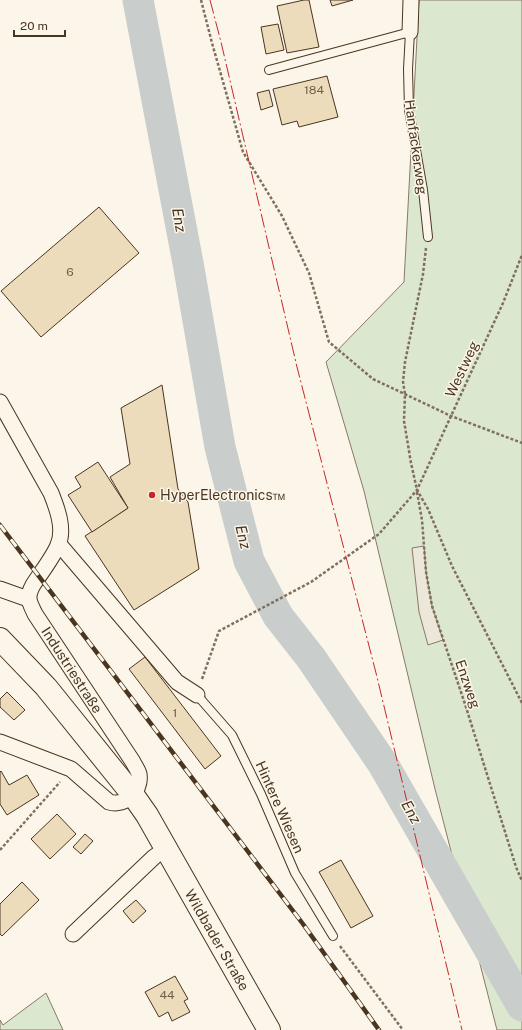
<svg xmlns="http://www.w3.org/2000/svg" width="522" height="1030" font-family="'Public Sans',sans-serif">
	<rect width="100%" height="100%" fill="#fbf6e9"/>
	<g fill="#dce7d0" stroke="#887966">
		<polygon points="419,0 522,0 522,1030 497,1030 435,789 364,491 326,362 404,282"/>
		<polygon points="46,993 63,1030 0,1030 0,1020 3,1025"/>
	</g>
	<polygon fill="#ede7d9" stroke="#887966" points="424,546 426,572 432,606 443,640 428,645 419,612 412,548"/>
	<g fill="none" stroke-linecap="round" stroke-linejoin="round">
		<polyline stroke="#c9cecd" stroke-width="31" points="138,0 188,263 220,447 249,561 278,616 311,658 383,764 522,1006"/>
	</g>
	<g fill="#ecdcbc" stroke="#4a3520">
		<polygon points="304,0 309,0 319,47 287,53 277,6"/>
		<polygon points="330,0 353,0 332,6"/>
		<polygon points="278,24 284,50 266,54 261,27"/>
		<polygon points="327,76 338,117 299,127 297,121 282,125 273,89"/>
		<polygon points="269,90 273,106 261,110 257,93"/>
		<polygon points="99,207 139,253 41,337 1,291"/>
		<polygon points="162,385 178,489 188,502 199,569 134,610 85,536 128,508 110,477 130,464 121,408"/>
		<polygon points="98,462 128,508 92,532 68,495 81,487 75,477"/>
		<polygon points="145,657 221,756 205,769 129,669"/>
		<polygon points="7,692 25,710 14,720 0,707 0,699"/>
		<polygon points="1,771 9,785 27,775 39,795 7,815 0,804 0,772"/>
		<polygon points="57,814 76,834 50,859 31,839"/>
		<polygon points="85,834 93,841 81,854 73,847"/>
		<polygon points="341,860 373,916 351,928 319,872"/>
		<polygon points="22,882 39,900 2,936 0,934 0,904"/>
		<polygon points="136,900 146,911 133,923 123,911"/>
		<polygon points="175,976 188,999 184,1001 190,1012 172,1021 168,1012 159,1017 145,992"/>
	</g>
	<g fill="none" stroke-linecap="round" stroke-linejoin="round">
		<g stroke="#4a3520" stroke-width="10">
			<g id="service">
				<polyline points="269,70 410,32 408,69 409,110 423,190 428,237"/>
				<polyline points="197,695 232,735 261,794 295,873 333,936"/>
			</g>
		</g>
		<g stroke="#4a3520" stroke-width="17">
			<g id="minor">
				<polyline points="410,32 411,0"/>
				<path d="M0,402L51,493C57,508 65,529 58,545C54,556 40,574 33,585C26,598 29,601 35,614L133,762C135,766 138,770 139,774C142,791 125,807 109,802L71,769L0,742"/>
				<polyline points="59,544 177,682 197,695"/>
				<polyline points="0,589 28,599"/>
				<polyline points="73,934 154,857 165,849"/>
			</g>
		</g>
		<g stroke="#4a3520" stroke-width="24">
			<polyline id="primary" points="0,639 46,687 133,795 147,815 269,1030"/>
		</g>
		<g stroke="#7f6f5c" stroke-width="2.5" stroke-dasharray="3 2" stroke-linecap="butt">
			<polyline points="201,0 212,43 243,152 282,216 309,273 329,342 373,379 451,416 522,443"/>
			<polyline points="426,248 423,274 405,362 403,382 405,394 404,421 411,463 417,490 428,509 452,566 522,703"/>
			<polyline points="417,492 422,520 426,572 432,606 465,704 516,867 522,881"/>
			<polyline points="202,679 219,631 311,582 379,534 417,490 503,303 522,255"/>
			<polyline points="0,850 60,782"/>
			<polyline points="340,946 403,1030"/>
		</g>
		<use href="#service" stroke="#fbf6e9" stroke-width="8"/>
		<use href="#minor" stroke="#fbf6e9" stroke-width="15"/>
		<use href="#primary" stroke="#fbf6e9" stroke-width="22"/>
		<g stroke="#4a3520" stroke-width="4.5">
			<polyline id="rail" points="0,525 303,924 379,1030"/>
		</g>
		<use href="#rail" stroke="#fbf6e9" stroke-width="3" stroke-dasharray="9" stroke-linecap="butt"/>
		<polyline stroke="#c62828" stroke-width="1" stroke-dasharray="14 3 2 3" stroke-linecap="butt" points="210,0 221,42 297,367 376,673 462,1030"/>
	</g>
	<circle fill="#c62828" stroke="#fbf6e9" stroke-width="1.5" cx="152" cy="495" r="4"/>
	<g text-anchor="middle" stroke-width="3" stroke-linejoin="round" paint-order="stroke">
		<g font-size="12" fill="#725f47">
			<text x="314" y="94">184</text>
			<text x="70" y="276">6</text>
			<text x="175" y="717">1</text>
			<text x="167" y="999">44</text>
		</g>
		<g font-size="14" fill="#4a3520" stroke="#fbf6e9">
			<text transform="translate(416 147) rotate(82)" y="5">Hanfackerweg</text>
			<text transform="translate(462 369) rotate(-65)" y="5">Westweg</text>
			<text transform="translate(72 670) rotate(57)" y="5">Industriestraße</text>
			<text transform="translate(468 684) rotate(71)" y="5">Enzweg</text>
			<text transform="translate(280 807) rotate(66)" y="5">Hintere Wiesen</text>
			<text transform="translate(217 940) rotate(60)" y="5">Wildbader Straße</text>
		</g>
		<g font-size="14" fill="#4a3520" stroke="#fbf6e9" text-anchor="start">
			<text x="160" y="500">HyperElectronics™</text>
		</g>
		<g font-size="15" font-style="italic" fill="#4a3520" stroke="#fbf6e9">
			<text transform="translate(179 220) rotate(80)" y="5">Enz</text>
			<text transform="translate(243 537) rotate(76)" y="5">Enz</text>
			<text transform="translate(411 812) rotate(60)" y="5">Enz</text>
		</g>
	</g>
	<path d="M14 30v6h51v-6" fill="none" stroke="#4a3520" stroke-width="2"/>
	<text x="20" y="30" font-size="12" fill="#4a3520" stroke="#fbf6e9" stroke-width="3" paint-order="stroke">20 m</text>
</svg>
